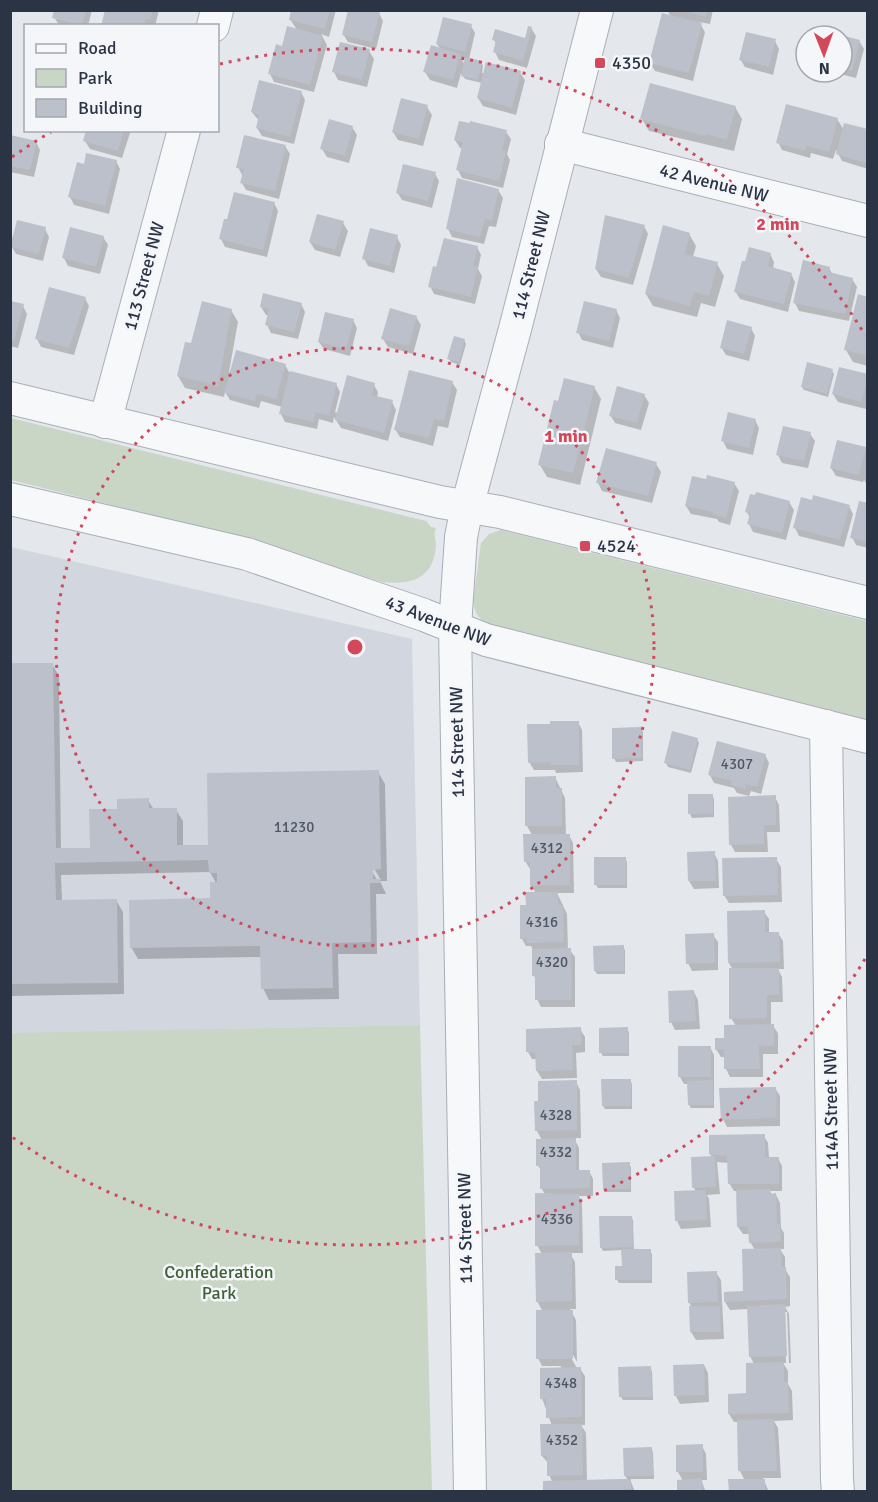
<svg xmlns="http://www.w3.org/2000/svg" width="878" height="1502" font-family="Signika,sans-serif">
	<rect width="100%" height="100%" fill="#e4e7ec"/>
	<polygon fill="#d2d6de" points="11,547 412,639 420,1025 221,1029 11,1154"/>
	<g fill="#c9d6c5">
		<path d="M11,418L426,521L431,527L436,528C433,534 436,539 436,546C433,580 410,585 382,582L248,539L11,480Z"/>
		<polygon points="501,530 867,621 867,720 484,623 476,613 473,602 481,543 489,534"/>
		<polygon points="420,1025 432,1491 11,1491 11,1033"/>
	</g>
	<g fill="#0003" fill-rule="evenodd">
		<polygon points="56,10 92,10 88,26 59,25 54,17"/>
		<polygon points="107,10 159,10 155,26 103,26"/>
		<polygon points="293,10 336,10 329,37 321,34 327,45 314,92 274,82 270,74 283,48 297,30 290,19"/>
		<polygon points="350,10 369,10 379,13 383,21 376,49 348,42 343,34"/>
		<polygon points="667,10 713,10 710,24 699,22 705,32 693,81 655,71 650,63 671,17"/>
		<path d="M471,26L475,33L469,59L481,62L483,66L482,73H520L525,80L516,115L483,106L478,98L482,83L465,79L461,73L457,88L430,80L425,72L441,50L437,44ZM460,57L466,58L465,65Z"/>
		<polygon points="531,28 536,36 527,68 499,60 495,52 497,45 494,40 526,39"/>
		<polygon points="842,37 859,41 864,49 856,78 832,72 842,72"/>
		<polygon points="775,41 779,49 773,75 745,67 740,59"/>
		<polygon points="369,51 374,59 367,87 338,80 334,72"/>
		<polygon points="301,92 305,100 294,144 262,136 257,128 259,121 252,112"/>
		<polygon points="427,107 432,115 423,146 398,140 393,132"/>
		<polygon points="735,107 742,119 734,151 649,131 642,119"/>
		<polygon points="837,119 844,130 868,131 868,169 842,161 836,150 833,159 811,153 810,158 782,150 778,142"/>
		<polygon points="352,127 357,135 349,163 327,157 322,149"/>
		<polygon points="88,130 131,130 122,158 90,149 85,141"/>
		<polygon points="506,132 511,139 507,154 510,160 503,188 462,178 458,170 463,149 460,148 455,140"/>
		<polygon points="10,136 36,142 40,150 34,177 10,172"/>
		<polygon points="285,146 290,154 279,199 246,190 242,183 242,175 238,167"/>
		<polygon points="116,161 120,169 109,214 74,205 70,197 85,165"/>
		<polygon points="435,174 439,181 432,208 402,200 397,192"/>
		<polygon points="498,190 503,198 496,227 489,226 484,244 452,237 448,229"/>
		<polygon points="274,203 278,211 267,257 225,247 221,239"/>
		<polygon points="343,223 348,231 340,257 315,250 310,242"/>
		<polygon points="644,226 648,234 633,285 601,277 596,269"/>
		<polygon points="45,229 49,237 43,261 16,254 12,247"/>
		<polygon points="689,234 696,246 693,257 717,264 724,276 715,307 701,303 697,317 653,306 646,294"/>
		<polygon points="103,237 108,245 100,274 68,266 64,258"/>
		<polygon points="397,237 401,245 394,273 368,266 364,258"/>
		<polygon points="477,247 481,255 478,269 482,276 475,304 434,294 430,286"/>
		<polygon points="770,254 774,262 773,269 791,274 795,282 788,312 740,299 735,291"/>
		<polygon points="829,268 833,275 852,279 857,287 849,321 799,311 795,303"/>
		<polygon points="85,298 89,306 74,355 41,347 37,339"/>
		<polygon points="868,298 868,366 853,362 846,350"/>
		<polygon points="10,302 23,306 27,314 18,348 10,346"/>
		<polygon points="301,304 305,312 298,339 271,333 267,325 269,315 266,315 261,307"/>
		<polygon points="231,310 238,322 229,372 285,365 289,372 336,384 340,392 335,412 338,413 374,385 378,392 377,398 392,402 396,410 388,441 341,428 334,417 333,423 319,419 317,429 285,422 281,414 282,407 261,401 259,408 230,400 225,392 224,397 185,388 178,376 193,345"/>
		<polygon points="616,310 620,318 613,348 582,340 578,332"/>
		<polygon points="416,317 421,325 413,354 388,347 383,339"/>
		<polygon points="353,320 357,328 350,356 324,349 319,342"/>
		<polygon points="751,328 755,336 749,361 726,355 721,347"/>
		<polygon points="464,340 466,344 460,365 451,362 449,359"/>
		<polygon points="832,371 834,374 828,397 804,390 802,387"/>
		<polygon points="868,376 866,409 838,402 833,394"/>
		<polygon points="452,382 457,390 448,428 438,426 433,446 400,437 395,429"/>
		<polygon points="594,387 601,399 580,485 547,477 540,465 559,403"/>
		<polygon points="644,395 649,403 641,430 615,423 611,416"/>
		<polygon points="755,420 759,428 753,455 727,449 723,441"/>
		<polygon points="810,434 815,441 808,468 782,463 778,455"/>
		<polygon points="865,448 868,453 868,486 864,480 863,482 836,476 831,468"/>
		<polygon points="656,464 661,472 652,503 602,491 598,483"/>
		<polygon points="734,483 739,491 730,525 719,522 717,519 691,514 686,506"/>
		<polygon points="789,502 794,510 786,540 753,532 749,524 750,518 747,512"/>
		<polygon points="868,505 868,548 856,545 852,537"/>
		<polygon points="849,506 853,514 844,547 799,536 795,528"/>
		<path d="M10,664H52L59,676L61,850L91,849L119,810L148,800L154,810H176L183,821V847L210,846L378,772L385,784L387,881H380L386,894H376L377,954H338L339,999L269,1000L263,988L262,957L138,959L131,947L212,900L216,883L210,872L61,875L62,901L116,900L123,912L124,994L10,996ZM370,862L381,880H377L368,864Z"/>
		<polygon points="578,722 582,730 583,772 556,773 555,770 534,770 529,762"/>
		<polygon points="641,728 643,732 643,761 616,762 614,758"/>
		<polygon points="697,739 699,743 691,773 668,767 666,763"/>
		<polygon points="765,755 769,763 761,794 751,791 749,796 737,793 734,788 714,783 710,775"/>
		<polygon points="555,777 565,798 566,835 569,835 573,843 574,893 557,893 567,914 568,950 570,950 575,957 575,1007 541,1007 537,999 537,981 534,976 533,950 531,946 526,946 522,939 527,907 536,894 532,886 532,869 530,869 525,861 532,835 527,826 526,778"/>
		<polygon points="712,795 714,799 714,817 692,818 690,814 689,796"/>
		<polygon points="775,797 779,805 780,832 767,832 768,852 735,852 731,845"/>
		<polygon points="714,853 718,861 719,888 694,889 689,881 688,854"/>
		<polygon points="625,858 627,862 627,888 598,888 596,885"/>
		<polygon points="776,859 781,867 782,902 729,903 724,895"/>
		<polygon points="764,912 769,919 769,934 778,933 783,941 784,969 778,969 782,977 783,1002 771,1002 771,1026 773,1026 778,1033 778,1054 763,1054 763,1077 730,1077 726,1069 725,1057 721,1057 716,1049 736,1026 731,1018 733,970 729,963"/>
		<polygon points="713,935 718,942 718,970 692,971 688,963"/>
		<polygon points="623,947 625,950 625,974 597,974 595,971"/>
		<polygon points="694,992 698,1000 700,1029 675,1030 671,1022"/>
		<polygon points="580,1029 585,1037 585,1052 576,1053 577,1078 542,1079 537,1071 537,1059 532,1059 528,1052"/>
		<polygon points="627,1029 629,1032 629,1056 603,1056 601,1053"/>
		<polygon points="710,1047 714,1055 714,1108 691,1108 689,1105 689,1084 684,1084 680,1077"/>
		<polygon points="630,1080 632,1084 632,1109 605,1109 603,1106"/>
		<polygon points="576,1082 580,1090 581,1138 574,1138 579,1148 579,1171 589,1171 593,1179 593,1196 579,1196 582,1203 583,1253 570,1253 575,1262 576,1309 570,1309 576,1320 577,1362 571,1351 568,1353 577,1368 580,1369 585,1376 585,1425 581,1425 586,1433 587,1482 628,1480 625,1476 651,1449 653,1452 654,1479 630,1479 635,1492 545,1492 553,1483 549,1475 549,1464 542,1456 542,1426 552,1426 542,1398 561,1369 561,1366 542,1366 538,1358 543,1312 537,1301 542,1254 537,1245 545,1195 542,1189 541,1171 538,1165 542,1140 537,1131"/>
		<polygon points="775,1088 780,1096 780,1126 727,1127 723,1119"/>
		<path d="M764,1136L768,1143L769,1158H778L782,1166V1191H770L772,1195H776L780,1203L781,1228L784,1233V1249H780L785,1257V1269L790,1277V1306L785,1307L789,1314L791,1363H783L788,1371V1384L792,1391L793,1420L774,1421L778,1428L781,1478H763L769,1492H730L745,1481L740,1471L739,1422H734L729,1414V1395H748L754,1364L750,1356L748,1309L730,1310L725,1302L745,1293L755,1250L750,1242V1234H743L738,1227L737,1191H734L729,1183V1163L717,1162L720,1194L707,1195L709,1199L711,1227L681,1229L677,1221L675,1193L696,1192L694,1188L712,1157L710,1154ZM784,1312H787L789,1363H786Z"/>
		<polygon points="629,1164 631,1167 631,1192 606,1192 604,1189"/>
		<polygon points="631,1217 633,1220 634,1251 650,1251 652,1254 652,1283 619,1283 617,1280 623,1267 623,1250 603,1251 601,1247"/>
		<polygon points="716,1273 721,1280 724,1339 696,1340 691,1332 692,1308 689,1302"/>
		<polygon points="704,1365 708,1373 709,1402 680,1404 676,1396"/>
		<polygon points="650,1368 652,1371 653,1400 623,1400 621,1397"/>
		<polygon points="677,1446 702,1446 706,1454 707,1480 701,1480 706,1492 679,1492 683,1481 678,1472"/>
	</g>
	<g fill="#bbc0ca">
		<polygon points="54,10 86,10 82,25 52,18"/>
		<polygon points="105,10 153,10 150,20 146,19 144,26 101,26"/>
		<polygon points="291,10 330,10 325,29 289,20"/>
		<polygon points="348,10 380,12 372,42 342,35"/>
		<polygon points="681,10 707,10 706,17"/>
		<polygon points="662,13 702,23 689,73 649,63"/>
		<polygon points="443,17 472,24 465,52 436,44"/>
		<polygon points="287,26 323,36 310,85 268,74 276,44 282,46"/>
		<polygon points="528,26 532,27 523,61 493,52 496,41 492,40 495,29 525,38"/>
		<polygon points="746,32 776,39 769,67 739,60"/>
		<polygon points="833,33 860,40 852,71 842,68 842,36 832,36"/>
		<polygon points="340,42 370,49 362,80 332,72"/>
		<polygon points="431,45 460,54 453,80 423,72"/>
		<polygon points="465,57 482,61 478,80 461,76"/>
		<polygon points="486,62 521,71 512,108 477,98"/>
		<polygon points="259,80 302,91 290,137 256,128 259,115 251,112"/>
		<polygon points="650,83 736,106 727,140 706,134 705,136 640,119"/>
		<polygon points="401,98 428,105 419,139 392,132"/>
		<polygon points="786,104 838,118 829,152 807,146 805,151 776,143"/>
		<polygon points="329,119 353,126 345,156 320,149"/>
		<polygon points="459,121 470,123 470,121 507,130 502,150 506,151 499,181 456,170 463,142 454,140"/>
		<polygon points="844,123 868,129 868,164 836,154"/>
		<polygon points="86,130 124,130 118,151 83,141"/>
		<polygon points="10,135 37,141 30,170 10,166"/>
		<polygon points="244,135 286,145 275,191 240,183 244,169 236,168"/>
		<polygon points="86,153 117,160 105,206 68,197 77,162 84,164"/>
		<polygon points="403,164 436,172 428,201 396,193"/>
		<polygon points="457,178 499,189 492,220 485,219 480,237 446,229"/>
		<polygon points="234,192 275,202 263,250 219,239 224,219 227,219"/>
		<polygon points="317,214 344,221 335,250 309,242"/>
		<polygon points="605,215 645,225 629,278 595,269"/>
		<polygon points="17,220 46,227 39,254 10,247"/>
		<polygon points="663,225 690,233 685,254 718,262 709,296 694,292 690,306 645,294"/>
		<polygon points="70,227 104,236 96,267 62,258"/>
		<polygon points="370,228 398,235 390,266 362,259"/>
		<polygon points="444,238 478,246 473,266 478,267 471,297 428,287 433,266 436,267"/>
		<polygon points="749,247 771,253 768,266 792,273 784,304 734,292 742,261 745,261"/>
		<polygon points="803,260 830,267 829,272 853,278 845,314 793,303"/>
		<polygon points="49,287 86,297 69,348 35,339"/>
		<polygon points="263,293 302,303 294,332 265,325 269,309 260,307"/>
		<polygon points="858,294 868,297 868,356 844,350"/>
		<polygon points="10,301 24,304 14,341 10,340"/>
		<polygon points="202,301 232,309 218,386 177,376 185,342 191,343"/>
		<polygon points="584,301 617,309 609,341 576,333"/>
		<polygon points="390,308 417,316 409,346 381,339"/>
		<polygon points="325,312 354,319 346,349 318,342"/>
		<polygon points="727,320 752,327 744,354 720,348"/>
		<polygon points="454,336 465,339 459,362 447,359"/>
		<polygon points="236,350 286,364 276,399 257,394 255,401 224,393"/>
		<polygon points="807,362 833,369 827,394 801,387"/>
		<polygon points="839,367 868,374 862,402 832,394"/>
		<polygon points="409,370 453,381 444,421 434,419 429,438 394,430"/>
		<polygon points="290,371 337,383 329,416 315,412 313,422 279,414"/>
		<polygon points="347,375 375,383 372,395 393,400 384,433 335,420"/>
		<polygon points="564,378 595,386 573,473 538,465 554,400 558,401"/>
		<polygon points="617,386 645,394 637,423 609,416"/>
		<polygon points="728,412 756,419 749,448 721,441"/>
		<polygon points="783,426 811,432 804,461 776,455"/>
		<polygon points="837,440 866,447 859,475 830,468"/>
		<polygon points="606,448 657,462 648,496 596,483"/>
		<polygon points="707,475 735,482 726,518 713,514 713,512 685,506 692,476 706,479"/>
		<polygon points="756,492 790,501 782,533 747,524 750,514 745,512 750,494 755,495"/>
		<polygon points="813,495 850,505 840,540 793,528 801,497 812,500"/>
		<polygon points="859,501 868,503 868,542 850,538"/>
		<polygon points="10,663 53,663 56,848 90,848 89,809 117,809 117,799 149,798 149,808 177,808 177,845 208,845 207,773 379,770 381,869 373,870 373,879 380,879 380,883 370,883 371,942 332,943 333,988 261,989 260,946 130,948 129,900 210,898 210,882 217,882 217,873 209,873 208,860 55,863 56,900 117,899 118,983 10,984"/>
		<polygon points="550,721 579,721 579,765 550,765 550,762 528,763 527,724 550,724"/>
		<polygon points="641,727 642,758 612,759 612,728"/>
		<polygon points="672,731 698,738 690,770 664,763"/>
		<polygon points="717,741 766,754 757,787 746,784 745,789 731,785 732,781 708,775"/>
		<polygon points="556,776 556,788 562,788 562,826 525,826 525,777"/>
		<rect x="688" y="794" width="25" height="20"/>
		<polygon points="776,795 776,825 764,825 764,844 729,845 728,797"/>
		<polygon points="523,834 570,834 570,885 530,886 530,862 524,862"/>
		<polygon points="715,851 716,881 688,881 687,852"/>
		<rect x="594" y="857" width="32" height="28"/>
		<polygon points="777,857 778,895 723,896 722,858"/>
		<polygon points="525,892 558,892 558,905 563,904 564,942 527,943 527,939 520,939 520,905 526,905"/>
		<polygon points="765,910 765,932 779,932 780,962 728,963 727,911"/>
		<polygon points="714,933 715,963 686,964 685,934"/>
		<polygon points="624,945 624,971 594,971 593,946"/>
		<polygon points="571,948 572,1000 535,1000 535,976 532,976 532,949"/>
		<polygon points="729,968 779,968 779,995 767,995 767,1018 729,1019"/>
		<polygon points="694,990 696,1021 669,1023 668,991"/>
		<polygon points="774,1024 774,1046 759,1046 760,1069 724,1069 724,1049 715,1050 715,1038 724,1038 724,1025"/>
		<polygon points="581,1027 582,1045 572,1045 573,1070 536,1071 535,1052 526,1052 526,1029"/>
		<polygon points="628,1027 628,1053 599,1053 599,1028"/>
		<rect x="678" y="1046" width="33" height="31"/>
		<polygon points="601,1079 631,1079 631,1106 602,1106"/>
		<polygon points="577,1080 577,1130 535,1131 534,1101 538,1101 538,1081"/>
		<polygon points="713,1080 713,1105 688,1105 687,1081"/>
		<polygon points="776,1087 777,1118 721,1120 719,1088"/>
		<polygon points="765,1134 765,1157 779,1157 779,1184 728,1184 727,1156 709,1154 709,1135"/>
		<polygon points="576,1138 576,1170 590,1170 590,1188 540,1189 540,1166 536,1166 536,1139"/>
		<polygon points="715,1156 716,1187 692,1188 691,1157"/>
		<polygon points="630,1162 630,1189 603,1189 602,1163"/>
		<polygon points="770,1189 770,1194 776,1193 777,1224 780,1224 781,1242 749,1243 748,1226 737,1227 736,1190"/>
		<polygon points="706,1190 707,1220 675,1221 674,1191"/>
		<polygon points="535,1193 579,1194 579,1245 535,1246"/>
		<polygon points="599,1216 632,1216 633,1247 600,1248"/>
		<polygon points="781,1248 782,1267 786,1267 787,1299 724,1302 724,1292 743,1291 742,1249"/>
		<polygon points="621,1249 651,1249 651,1280 615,1280 615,1266 622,1266"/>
		<polygon points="572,1252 572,1301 536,1302 535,1253"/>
		<polygon points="717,1271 718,1302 688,1303 687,1272"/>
		<polygon points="785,1304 787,1356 749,1357 747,1306"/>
		<polygon points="689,1306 720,1306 721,1332 690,1332"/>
		<rect x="536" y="1310" width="37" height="49"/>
		<polygon points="784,1362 784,1382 788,1382 789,1413 728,1414 728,1394 746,1393 746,1363"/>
		<polygon points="704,1364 705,1395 674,1396 673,1365"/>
		<polygon points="651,1366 652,1397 619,1397 618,1367"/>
		<polygon points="581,1367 582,1417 546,1418 546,1399 540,1399 540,1368"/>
		<polygon points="774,1419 777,1471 738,1471 737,1420"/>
		<polygon points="540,1424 582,1424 583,1475 547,1476 547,1456 541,1456"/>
		<polygon points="703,1444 703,1472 676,1472 676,1445"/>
		<polygon points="652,1447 653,1476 624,1476 623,1448"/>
		<polygon points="702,1478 703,1492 677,1492 677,1480"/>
		<polygon points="621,1479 631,1479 631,1489 624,1489 624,1492 543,1492 543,1481"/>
		<polygon points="728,1479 765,1479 765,1492 729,1492"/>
	</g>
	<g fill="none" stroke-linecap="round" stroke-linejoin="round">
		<g stroke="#a9aeb7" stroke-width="34">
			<g id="minor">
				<polyline points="213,26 217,10"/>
				<polyline points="561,144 868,221"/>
				<polyline points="10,398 440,502 500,512 868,603"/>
				<polyline points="105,422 184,130"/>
				<polyline points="10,499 247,554 424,615 486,640 868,737"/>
				<polyline points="826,726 837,1480 838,1492"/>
				<polyline points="470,1492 455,627 461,537 467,507 515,329 597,10"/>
			</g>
		</g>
		<use href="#minor" stroke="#f7f8fa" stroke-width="32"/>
	</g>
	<g fill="none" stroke="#d1495b" stroke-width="3" stroke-dasharray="3 6">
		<circle cx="355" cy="647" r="299"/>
		<path d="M865 959A598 598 0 0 1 12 1137M12 157A598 598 0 0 1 51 132M220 64A598 598 0 0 1 865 335"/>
	</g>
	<g fill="#d1495b" stroke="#f4f6f9" stroke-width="2">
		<rect x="594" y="57" width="12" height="12" rx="3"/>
		<rect x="579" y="540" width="12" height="12" rx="3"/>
	</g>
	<g text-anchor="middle" stroke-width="5" stroke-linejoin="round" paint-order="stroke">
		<g font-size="15" fill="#4f5766">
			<text x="737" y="769">4307</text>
			<text x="294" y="832">11230</text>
			<text x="547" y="853">4312</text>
			<text x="542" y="927">4316</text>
			<text x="552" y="967">4320</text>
			<text x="556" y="1120">4328</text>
			<text x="556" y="1157">4332</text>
			<text x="557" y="1224">4336</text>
			<text x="561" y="1388">4348</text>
			<text x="562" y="1445">4352</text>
		</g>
		<g font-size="18" fill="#2b3445" stroke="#f4f6f9" text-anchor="start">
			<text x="612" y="69">4350</text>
			<text x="597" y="552">4524</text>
		</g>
		<g font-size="18" fill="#2b3445" stroke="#f4f6f9">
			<text transform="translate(714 183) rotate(14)" y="6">42 Avenue NW</text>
			<text transform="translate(531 265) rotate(-76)" y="6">114 Street NW</text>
			<text transform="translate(144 276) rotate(-75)" y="6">113 Street NW</text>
			<text transform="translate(438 621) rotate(21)" y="6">43 Avenue NW</text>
			<text transform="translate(457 742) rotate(-91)" y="6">114 Street NW</text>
			<text transform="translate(831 1109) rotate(-91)" y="6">114A Street NW</text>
			<text transform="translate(465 1228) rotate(-91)" y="6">114 Street NW</text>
		</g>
		<g font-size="18" fill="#3f6138" stroke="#f4f6f9">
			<text x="219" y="1278">Confederation<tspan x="219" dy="21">Park</tspan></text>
		</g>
	</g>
	<circle cx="355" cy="647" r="9" fill="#d1495b" stroke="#f4f6f9" stroke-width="3"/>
	<g font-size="18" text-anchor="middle" font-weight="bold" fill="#d1495b" stroke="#f4f6f9" stroke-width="5" stroke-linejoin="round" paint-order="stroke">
		<text x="778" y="230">2 min</text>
		<text x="566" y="442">1 min</text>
	</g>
	<rect width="878" height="1502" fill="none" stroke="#2b3445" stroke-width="24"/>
	<rect x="24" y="24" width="195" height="108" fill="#f4f6f9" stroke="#a4a8b1" stroke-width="1.5"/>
	<rect x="36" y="44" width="30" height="9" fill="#f7f8fa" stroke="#a4a8b1" stroke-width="1.5"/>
	<text x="78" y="54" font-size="18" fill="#2b3445">Road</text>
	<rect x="36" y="69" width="30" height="18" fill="#c9d6c5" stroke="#a4a8b1" stroke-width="1.5"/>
	<text x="78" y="84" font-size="18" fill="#2b3445">Park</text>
	<rect x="36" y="99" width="30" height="18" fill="#bbc0ca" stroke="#a4a8b1" stroke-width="1.5"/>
	<text x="78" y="114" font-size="18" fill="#2b3445">Building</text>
	<g transform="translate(824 54) rotate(179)"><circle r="28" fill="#f4f6f9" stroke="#a4a8b1" stroke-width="1.5"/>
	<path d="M0-4.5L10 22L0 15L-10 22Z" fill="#d1495b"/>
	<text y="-9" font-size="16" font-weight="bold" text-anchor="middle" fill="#2b3445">N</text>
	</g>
</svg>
